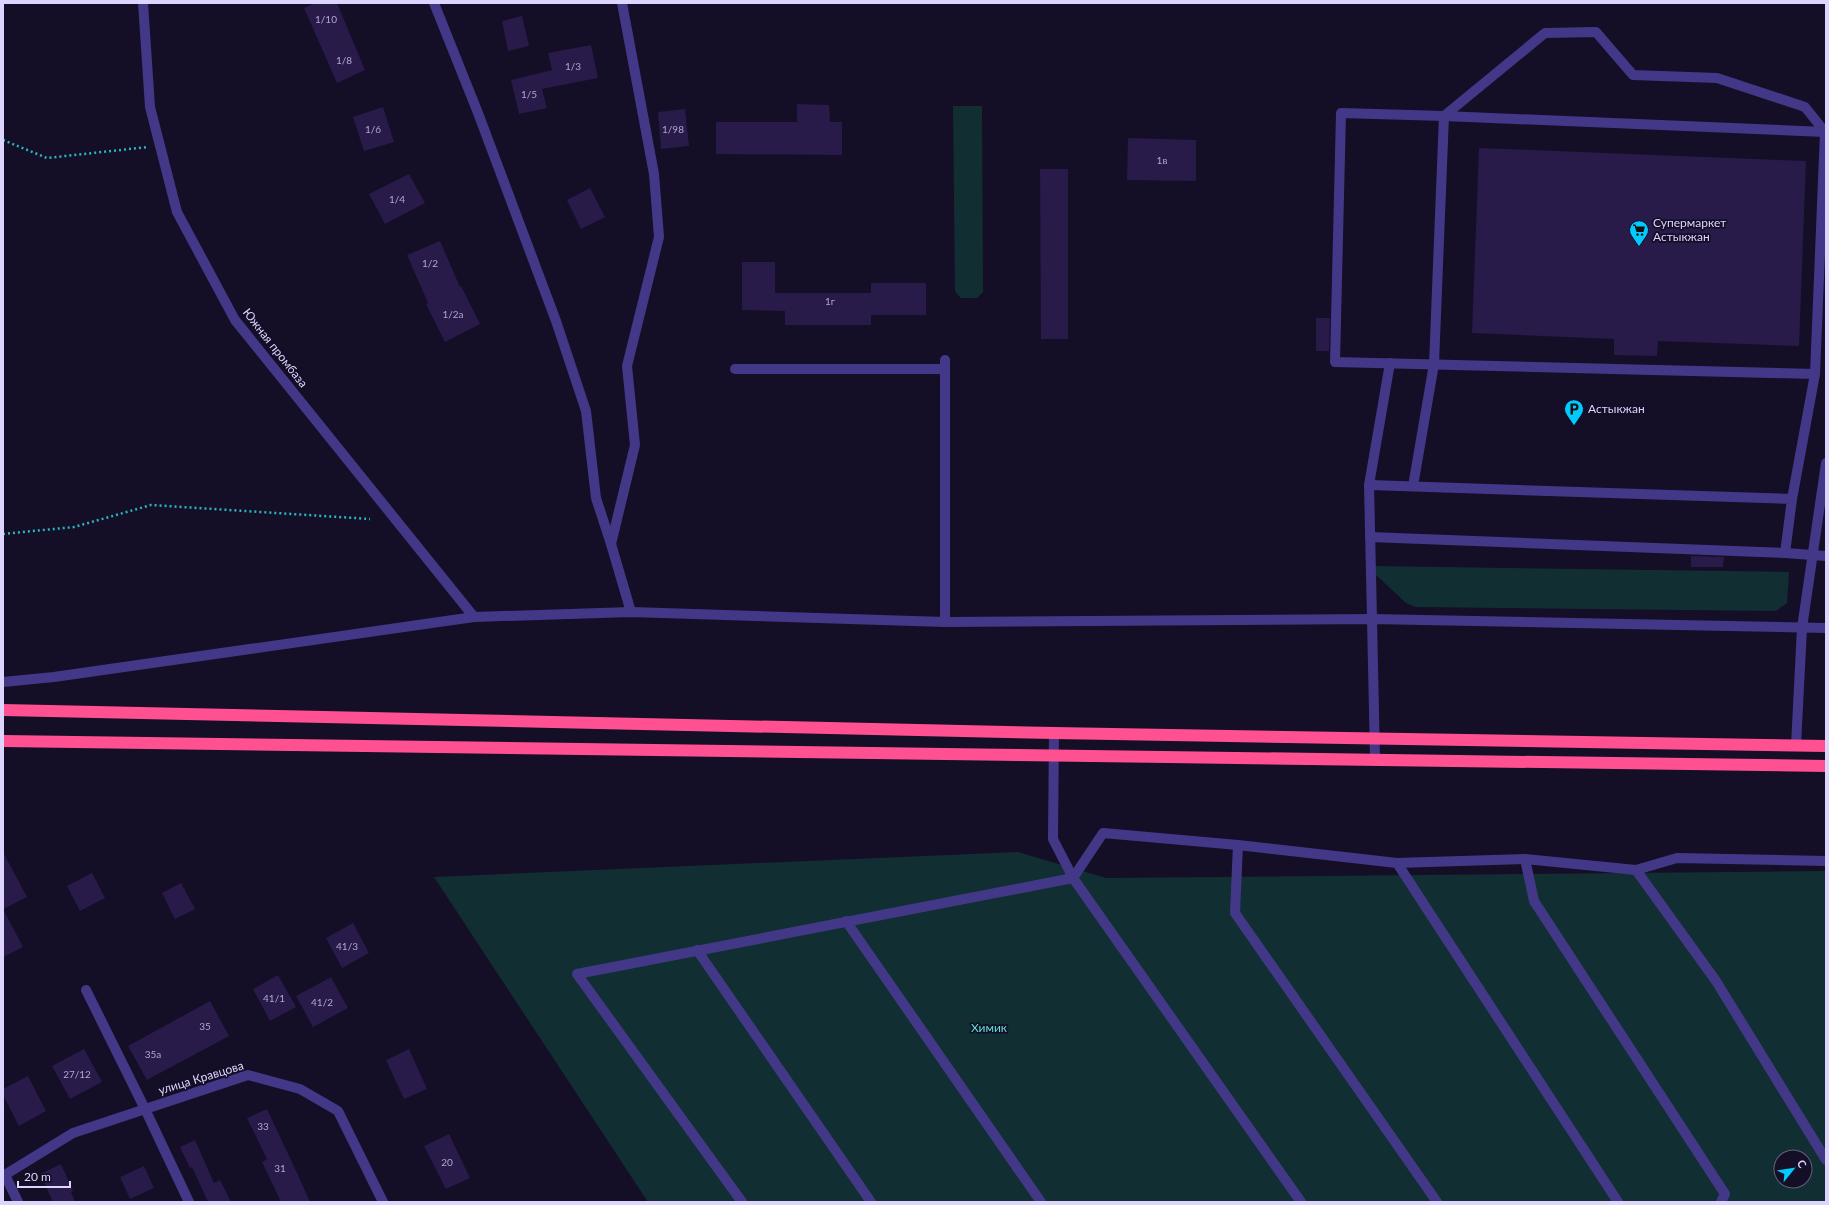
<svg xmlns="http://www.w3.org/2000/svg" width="1829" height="1205" font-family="Lato,sans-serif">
	<rect width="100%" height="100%" fill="#150e27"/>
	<g fill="#112f32" fill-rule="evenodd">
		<polygon points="953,106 982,106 983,292 977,298 961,298 955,291"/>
		<polygon points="1374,566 1789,572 1787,603 1776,611 1416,607 1406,603 1376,575"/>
		<path d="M1018,852L1106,878L1826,871V1202H648L434,877ZM1781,1157H1805V1181H1781Z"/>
	</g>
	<g fill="#281a49">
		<polygon points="315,3 337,3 365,70 337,83 304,8"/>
		<polygon points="522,16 529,46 508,51 502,21"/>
		<polygon points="591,45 598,78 542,89 547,108 519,114 511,80 552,70 548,53"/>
		<polygon points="797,104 829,105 830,122 842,122 842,155 716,154 716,122 797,122"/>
		<polygon points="383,107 394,142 364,151 353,117"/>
		<polygon points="685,109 689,146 661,149 658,112"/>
		<polygon points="1128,138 1196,140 1196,181 1127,180"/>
		<polygon points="1479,148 1806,161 1799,346 1658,341 1657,356 1614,355 1614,339 1472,333"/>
		<polygon points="1040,169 1068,169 1068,339 1041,339"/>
		<polygon points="409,174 425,203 385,224 369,194"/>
		<polygon points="590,188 605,217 581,229 567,200"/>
		<polygon points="440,241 460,287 461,286 480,324 445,342 426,304 428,303 407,255"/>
		<polygon points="742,262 775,262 775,293 871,293 871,283 926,283 926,315 871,315 871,325 785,325 785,311 742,310"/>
		<polygon points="1316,318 1330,318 1329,351 1316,351"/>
		<polygon points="1691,556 1724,557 1723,567 1691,567"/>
		<polygon points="3,852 27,897 3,909"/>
		<polygon points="92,873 105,898 80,911 67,886"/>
		<polygon points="181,883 195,909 175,919 162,893"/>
		<polygon points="3,909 23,947 3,957"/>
		<polygon points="353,923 369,953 342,968 326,938"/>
		<polygon points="278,975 296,1007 270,1021 253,989"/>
		<polygon points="331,977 348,1008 313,1027 296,996"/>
		<polygon points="210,1001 229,1036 147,1080 128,1046"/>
		<polygon points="84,1049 102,1082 70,1099 52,1066"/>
		<polygon points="409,1049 427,1089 404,1099 386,1060"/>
		<polygon points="28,1076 46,1111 19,1126 3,1095 3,1089"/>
		<polygon points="267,1109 298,1175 310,1202 281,1202 262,1162 267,1159 247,1118"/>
		<polygon points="449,1134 470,1178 446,1189 424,1146"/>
		<polygon points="195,1140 214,1183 220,1180 231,1202 208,1202 192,1167 190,1168 180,1147"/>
		<polygon points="61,1164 73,1191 71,1192 75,1202 53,1202 40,1174"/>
		<polygon points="144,1166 154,1188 130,1199 120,1177"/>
	</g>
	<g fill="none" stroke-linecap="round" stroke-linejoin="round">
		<g stroke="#2ab7bd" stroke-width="2.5" stroke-dasharray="2 3" stroke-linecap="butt">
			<polyline points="3,140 47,158 148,147"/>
			<polyline points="3,534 74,527 151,505 370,519"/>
		</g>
		<g stroke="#433888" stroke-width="10">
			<polyline points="735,369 945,369"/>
			<polyline points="1815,374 1335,362 1341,113 1444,116 1825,132"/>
			<polyline points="1369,485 1390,363"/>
			<polyline points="1413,486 1434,364 1444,116 1545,33 1596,32 1633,75 1717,78 1805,107 1825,132 1815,374 1792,499"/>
			<polyline points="1370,537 1785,553"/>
			<polyline points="1372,619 1369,485 1792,499 1785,553 1826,556"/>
			<polyline points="945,622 945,360"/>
			<polyline points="1054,733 1053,839 1073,878 1301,1202"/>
			<polyline points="1238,845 1235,913 1437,1202"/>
			<polyline points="1525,859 1534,901 1725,1194 1721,1202"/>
			<polyline points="1397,863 1618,1202"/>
			<polyline points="1636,870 1716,981 1826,1160"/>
			<polyline points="846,921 1041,1202"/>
			<polyline points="697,950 871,1202"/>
			<polyline points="742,1202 577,974 1073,878 1103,833 1238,845 1397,863 1525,859 1636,870 1677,858 1826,861"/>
		</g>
		<g stroke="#433888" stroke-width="10">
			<polyline points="143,3 150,107 177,212 235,320 474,617"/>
			<polyline points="434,3 478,113 556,321 586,411 596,498 611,544"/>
			<polyline points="622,3 654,174 659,237 627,366 635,445 611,544 631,612"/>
			<polyline points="1372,619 1375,759"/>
			<polyline points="3,682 54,677 474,617 631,612 945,622 1372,619 1826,628"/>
			<polyline points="1796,745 1802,628 1826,463"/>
			<polyline points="86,990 145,1109 189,1202"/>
			<polyline points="5,1175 18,1202"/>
			<polyline points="3,1176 73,1133 248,1075 300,1089 338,1111 383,1202"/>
		</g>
		<g stroke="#ff5091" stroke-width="12">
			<polyline points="3,710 1054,733 1826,746"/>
			<polyline points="3,741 1826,766"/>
		</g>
	</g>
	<defs>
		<g id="supermarket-pin" transform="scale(1)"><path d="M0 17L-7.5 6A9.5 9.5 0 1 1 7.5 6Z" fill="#01caff" stroke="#150e27"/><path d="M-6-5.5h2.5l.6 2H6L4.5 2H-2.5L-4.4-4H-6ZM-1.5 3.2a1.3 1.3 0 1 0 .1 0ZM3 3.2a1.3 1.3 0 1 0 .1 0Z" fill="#111"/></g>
		<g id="parking-pin" transform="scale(1)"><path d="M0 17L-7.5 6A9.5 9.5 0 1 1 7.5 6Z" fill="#01caff" stroke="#150e27"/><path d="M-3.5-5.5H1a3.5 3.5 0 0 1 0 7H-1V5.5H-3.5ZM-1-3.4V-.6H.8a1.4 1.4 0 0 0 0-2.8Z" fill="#111"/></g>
	</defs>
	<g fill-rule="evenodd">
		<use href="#supermarket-pin" x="1639" y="230"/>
		<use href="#parking-pin" x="1574" y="409"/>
	</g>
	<g text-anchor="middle" stroke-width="3.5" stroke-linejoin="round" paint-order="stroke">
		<g font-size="10" fill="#b0a6d2">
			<text x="326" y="23">1/10</text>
			<text x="344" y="64">1/8</text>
			<text x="573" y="70">1/3</text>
			<text x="529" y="98">1/5</text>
			<text x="373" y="133">1/6</text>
			<text x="673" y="133">1/98</text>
			<text x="1162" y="164">1в</text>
			<text x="397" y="203">1/4</text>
			<text x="430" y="267">1/2</text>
			<text x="830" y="305">1г</text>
			<text x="453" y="318">1/2а</text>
			<text x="347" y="950">41/3</text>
			<text x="274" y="1002">41/1</text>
			<text x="322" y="1006">41/2</text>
			<text x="205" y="1030">35</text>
			<text x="153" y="1058">35а</text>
			<text x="77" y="1078">27/12</text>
			<text x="263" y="1130">33</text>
			<text x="447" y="1166">20</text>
			<text x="280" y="1172">31</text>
		</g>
		<g font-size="12" fill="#ded5ff" stroke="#150e27" text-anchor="start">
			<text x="1653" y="227">Супермаркет<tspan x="1653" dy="14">Астыкжан</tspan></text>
			<text x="1588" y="413">Астыкжан</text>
		</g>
		<g font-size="12" fill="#ded5ff" stroke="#150e27">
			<text transform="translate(275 348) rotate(52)" y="4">Южная промбаза</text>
			<text transform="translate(201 1078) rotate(-17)" y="4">улица Кравцова</text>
		</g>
		<g font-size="12" fill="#5be5d1" stroke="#150e27">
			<text x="989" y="1032">Химик</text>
		</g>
	</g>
	<rect width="1829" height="1205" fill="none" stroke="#ded5ff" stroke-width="8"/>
	<g transform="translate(1793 1169) rotate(60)"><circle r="19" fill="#150e27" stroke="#655e7d"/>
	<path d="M0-3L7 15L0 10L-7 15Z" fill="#01caff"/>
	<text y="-6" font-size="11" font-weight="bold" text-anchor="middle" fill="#ded5ff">С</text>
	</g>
	<path d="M18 1181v6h52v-6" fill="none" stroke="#ded5ff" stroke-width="2"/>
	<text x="24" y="1181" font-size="12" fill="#ded5ff" stroke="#150e27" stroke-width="3" paint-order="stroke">20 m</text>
</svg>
